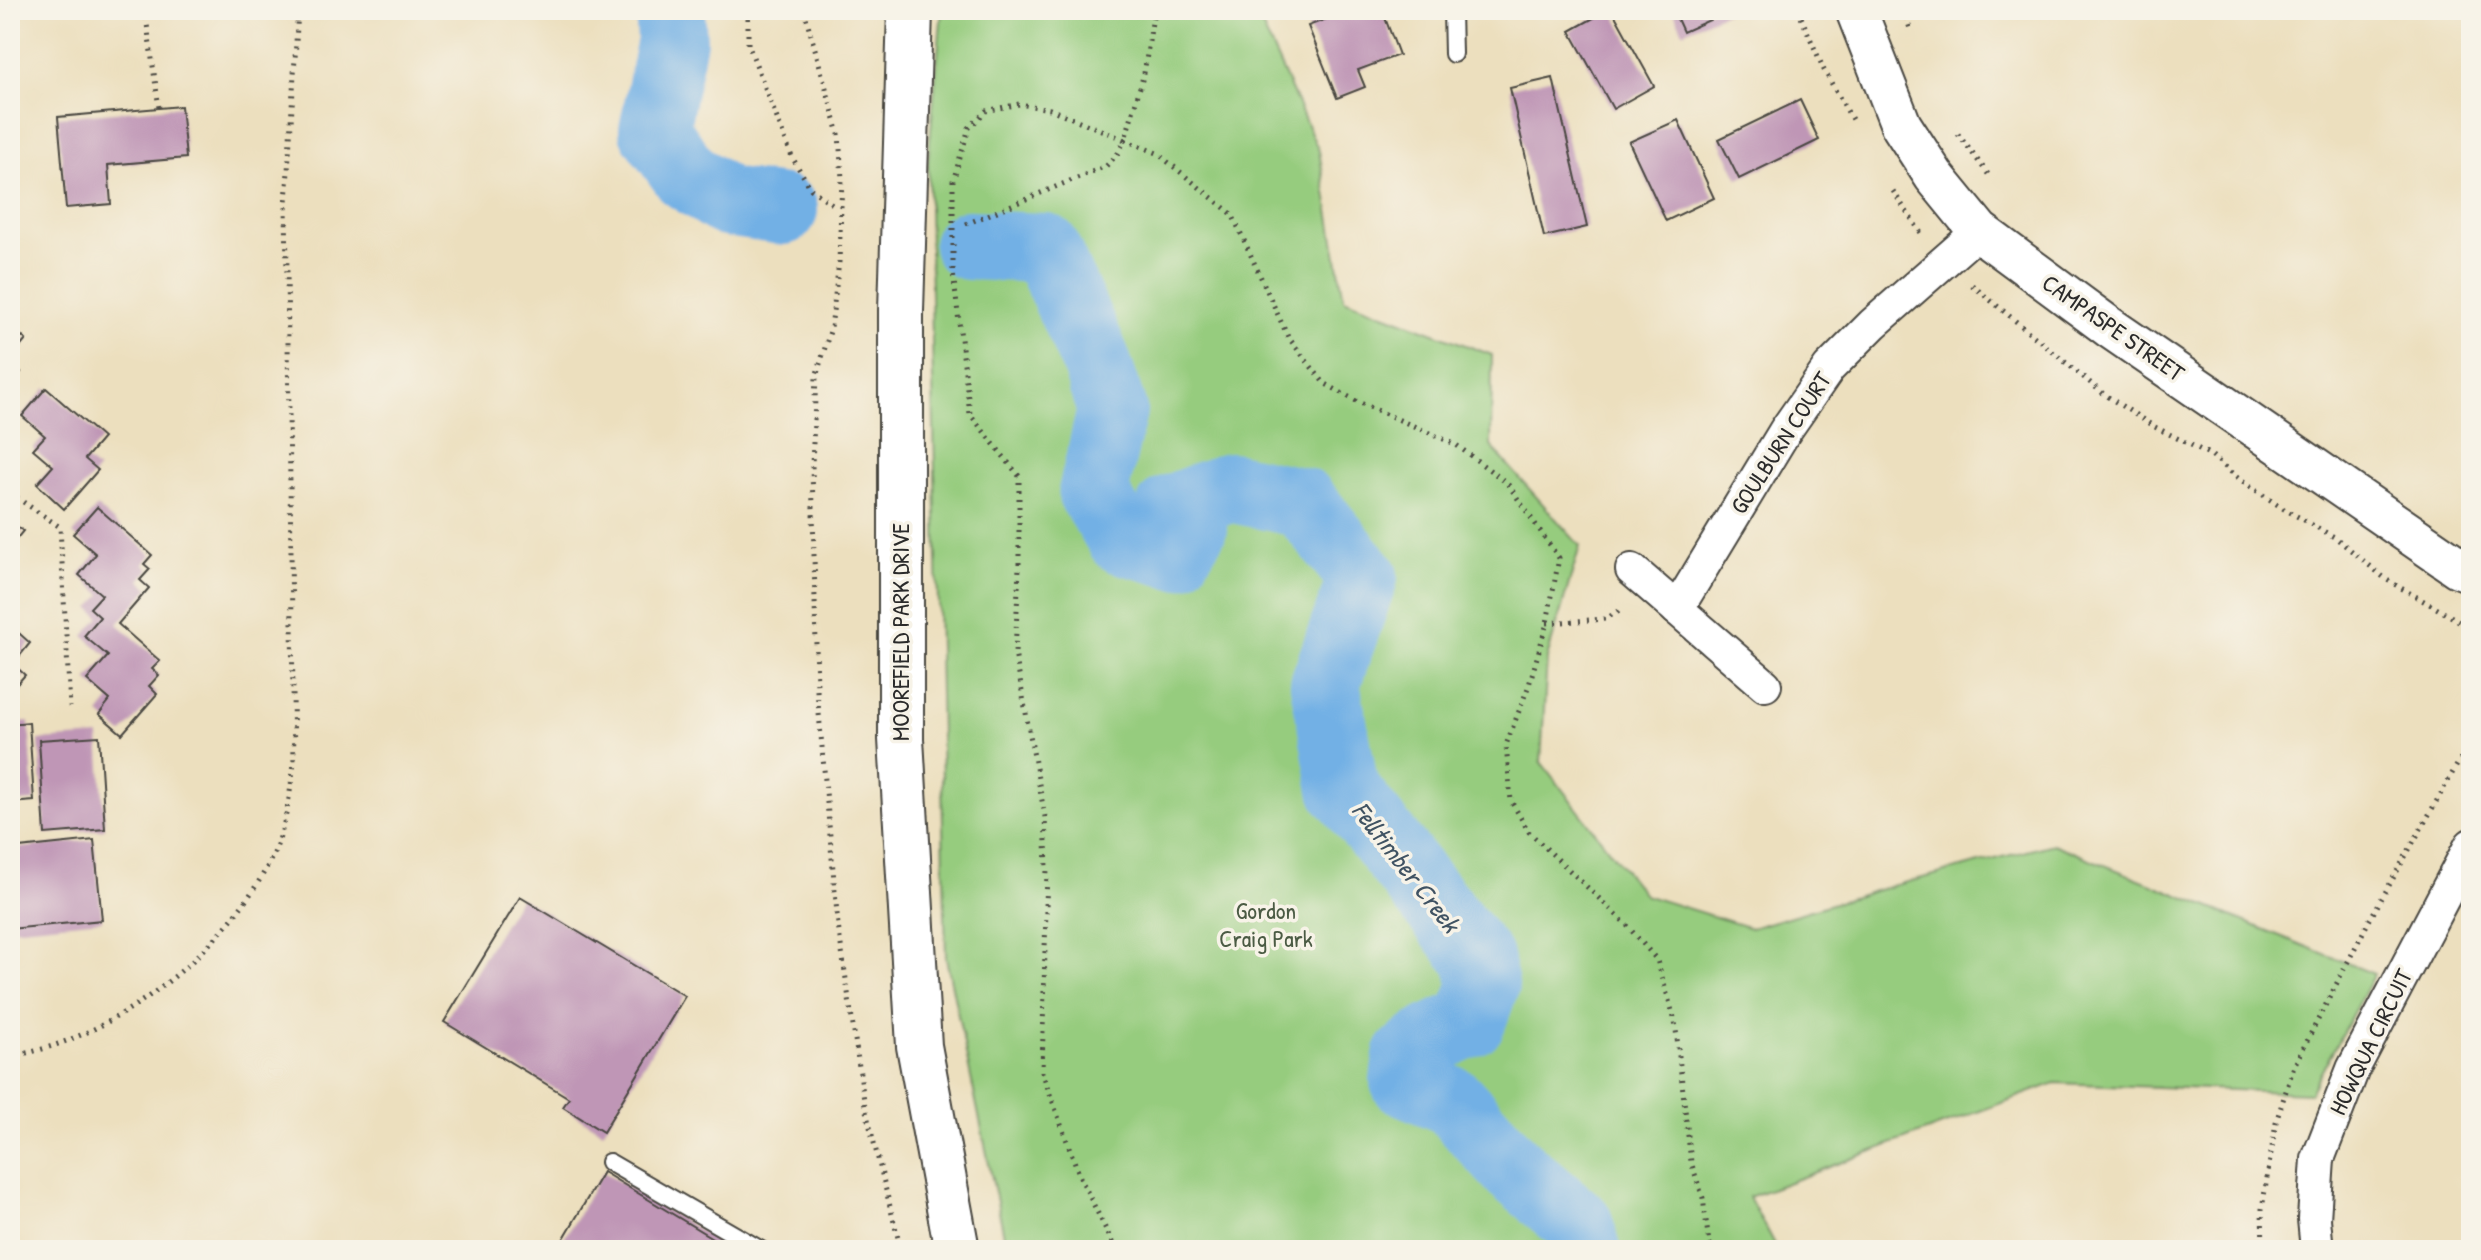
<svg xmlns="http://www.w3.org/2000/svg" width="2481" height="1260" font-family="'Patrick Hand',sans-serif">
	<rect width="100%" height="100%" fill="#f7f3e8"/>
	<filter id="ink" filterUnits="userSpaceOnUse"><feTurbulence type="fractalNoise" baseFrequency=".0125" numOctaves="2"/><feDisplacementMap in="SourceGraphic" scale="16" xChannelSelector="R" yChannelSelector="G"/><feConvolveMatrix kernelMatrix="1 2 1 2 8 2 1 2 1" color-interpolation-filters="sRGB"/></filter>
	<filter id="wash" filterUnits="userSpaceOnUse"><feTurbulence type="fractalNoise" baseFrequency=".006" numOctaves="4" result="noise"/><feDisplacementMap in="SourceGraphic" scale="32" xChannelSelector="R" yChannelSelector="G"/><feGaussianBlur stdDeviation="1.8" result="paint"/><feColorMatrix in="noise" values="0 0 0 0 0 0 0 0 0 0 0 0 0 0 0 0 0 1.4 0 .05"/><feComposite in="paint" operator="in"/></filter>
	<g filter="url(#wash)">
		<rect width="100%" height="100%" fill="#ecdfbe"/>
		<polygon fill="#96cc7e" stroke="#607c54" stroke-width="2" points="942,10 1255,10 1319,151 1344,299 1492,355 1491,446 1580,546 1547,658 1541,762 1644,895 1751,928 1888,887 2053,844 2374,974 2310,1093 2055,1083 1749,1197 1777,1250 1007,1250 946,958 928,162"/>
		<g fill="none" stroke-linecap="round" stroke-linejoin="round">
			<g stroke="#72b0e5" stroke-width="70">
				<polyline points="670,10 672,40 654,130 687,176 727,202 783,210"/>
				<polyline points="968,245 1045,248 1095,359 1112,410 1093,493 1122,539 1176,554 1192,528 1170,510 1230,487 1303,503 1363,577 1325,684 1344,789 1478,958 1484,985 1471,1021 1432,1039 1408,1057 1405,1081 1452,1101 1514,1169 1578,1223 1586,1250"/>
			</g>
		</g>
		<g id="blocks">
			<g fill="#bf96b6">
				<polygon points="1350,10 1382,10 1399,55 1358,70 1365,87 1337,98 1308,26"/>
				<polygon points="1608,10 1612,10 1654,86 1613,109 1570,31"/>
				<polygon points="1673,10 1732,10 1683,32"/>
				<polygon points="1553,78 1587,227 1544,237 1510,88"/>
				<polygon points="1800,100 1819,140 1739,179 1719,139"/>
				<polygon points="181,106 186,158 108,165 111,204 66,208 58,117"/>
				<polygon points="1678,120 1714,198 1666,221 1629,142"/>
				<polygon points="10,325 26,340 10,359"/>
				<polygon points="10,362 21,372 10,384"/>
				<polygon points="46,388 103,438 85,459 98,470 64,509 37,484 53,466 33,449 45,436 22,416"/>
				<polygon points="97,507 152,555 144,564 150,569 140,580 149,588 118,624 160,661 152,669 159,675 149,686 157,694 122,734 99,714 110,700 87,680 108,656 84,636 100,617 90,608 102,595 79,575 96,554 73,534"/>
				<polygon points="10,521 23,531 10,547"/>
				<polygon points="10,625 30,643 13,664 25,675 10,692"/>
				<polygon points="29,722 34,801 10,803 10,724"/>
				<polygon points="99,736 105,829 45,834 39,740"/>
				<polygon points="94,840 102,920 10,929 10,849"/>
				<polygon points="520,897 685,996 603,1132 563,1107 569,1098 444,1022"/>
				<polygon points="603,1172 732,1250 557,1250"/>
			</g>
		</g>
	</g>
	<g filter="url(#ink)">
		<use href="#blocks" fill-opacity="0" stroke="#484641" stroke-width="2"/>
		<g fill="none" stroke-linecap="round" stroke-linejoin="round">
			<g stroke="#484641" stroke-width="20">
				<g id="service">
					<polyline points="1452,10 1453,54"/>
					<polyline points="609,1162 761,1250"/>
				</g>
			</g>
			<g stroke="#484641" stroke-width="36">
				<g id="minor">
					<polyline points="1632,570 1765,685"/>
					<polyline points="1677,609 1785,431 1829,368 1873,324 1979,231"/>
					<polyline points="2317,1250 2314,1219 2318,1159 2353,1069 2471,845"/>
				</g>
			</g>
			<g stroke="#484641" stroke-width="44">
				<polyline id="tertiary" points="1856,10 1901,125 1934,176 1979,231 2109,327 2458,567 2471,572"/>
			</g>
			<g stroke="#484641" stroke-width="48">
				<polyline id="secondary" points="910,10 901,311 901,739 919,1046 957,1250"/>
			</g>
			<g stroke="#484641" stroke-width="5" stroke-dasharray="2 6" stroke-linecap="butt">
				<polyline points="145,10 159,108"/>
				<polyline points="748,10 748,44 792,157 811,189 835,206"/>
				<polyline points="804,10 839,134 842,179 839,262 831,328 816,377 812,465 817,691 838,925 865,1107 901,1250"/>
				<polyline points="1798,10 1824,70 1854,123"/>
				<polyline points="1904,10 1911,32"/>
				<polyline points="1958,134 1988,174"/>
				<polyline points="1893,191 1923,236"/>
				<polyline points="966,224 1106,166 1117,155 1125,140 1157,153 1232,214 1288,337 1324,383 1358,402 1455,444 1507,483 1559,558 1547,623 1529,685 1506,745 1511,801 1529,832 1625,923 1657,960 1675,1021 1691,1162 1703,1198 1709,1243 1715,1250"/>
				<polyline points="1972,285 2105,395 2153,426 2211,455 2239,479 2284,509 2336,538 2387,580 2466,625 2471,630"/>
				<polyline points="10,493 60,527 70,707"/>
				<polyline points="1547,623 1605,619 1623,609"/>
				<path d="M10,1056C114,1041 230,948 274,853C286,825 290,794 294,763L286,203L298,10"/>
				<polyline points="1116,1250 1080,1177 1042,1072 1047,868 1045,817 1015,653 1019,567 1019,476 970,414 953,272 953,181 969,128 986,111 1019,104 1050,109 1125,140 1144,73 1154,10"/>
				<polyline points="2263,1250 2262,1209 2276,1122 2294,1066 2369,921 2471,740"/>
			</g>
			<use href="#service" stroke="#fff" stroke-width="16"/>
			<use href="#minor" stroke="#fff" stroke-width="32"/>
			<use href="#tertiary" stroke="#fff" stroke-width="40"/>
			<use href="#secondary" stroke="#fff" stroke-width="44"/>
		</g>
	</g>
	<g text-anchor="middle" stroke-width="7" stroke-linejoin="round" paint-order="stroke">
		<g font-size="24" fill="#2b2b2b" stroke="#f7f3e8">
			<text transform="translate(2113 328) rotate(35)" y="8">CAMPASPE STREET</text>
			<text transform="translate(1781 443) rotate(-57)" y="8">GOULBURN COURT</text>
			<text transform="translate(901 632) rotate(-90)" y="8">MOOREFIELD PARK DRIVE</text>
			<text transform="translate(2371 1042) rotate(-64)" y="8">HOWQUA CIRCUIT</text>
		</g>
		<g font-size="24" fill="#4b5b44" stroke="#f7f3e8">
			<text x="1266" y="919">Gordon<tspan x="1266" dy="28">Craig Park</tspan></text>
		</g>
		<g font-size="26" font-style="italic" fill="#405363" stroke="#f7f3e8">
			<text transform="translate(1406 867) rotate(52)" y="9">Felltimber Creek</text>
		</g>
	</g>
	<rect width="2481" height="1260" fill="none" stroke="#f7f3e8" stroke-width="40"/>
</svg>
